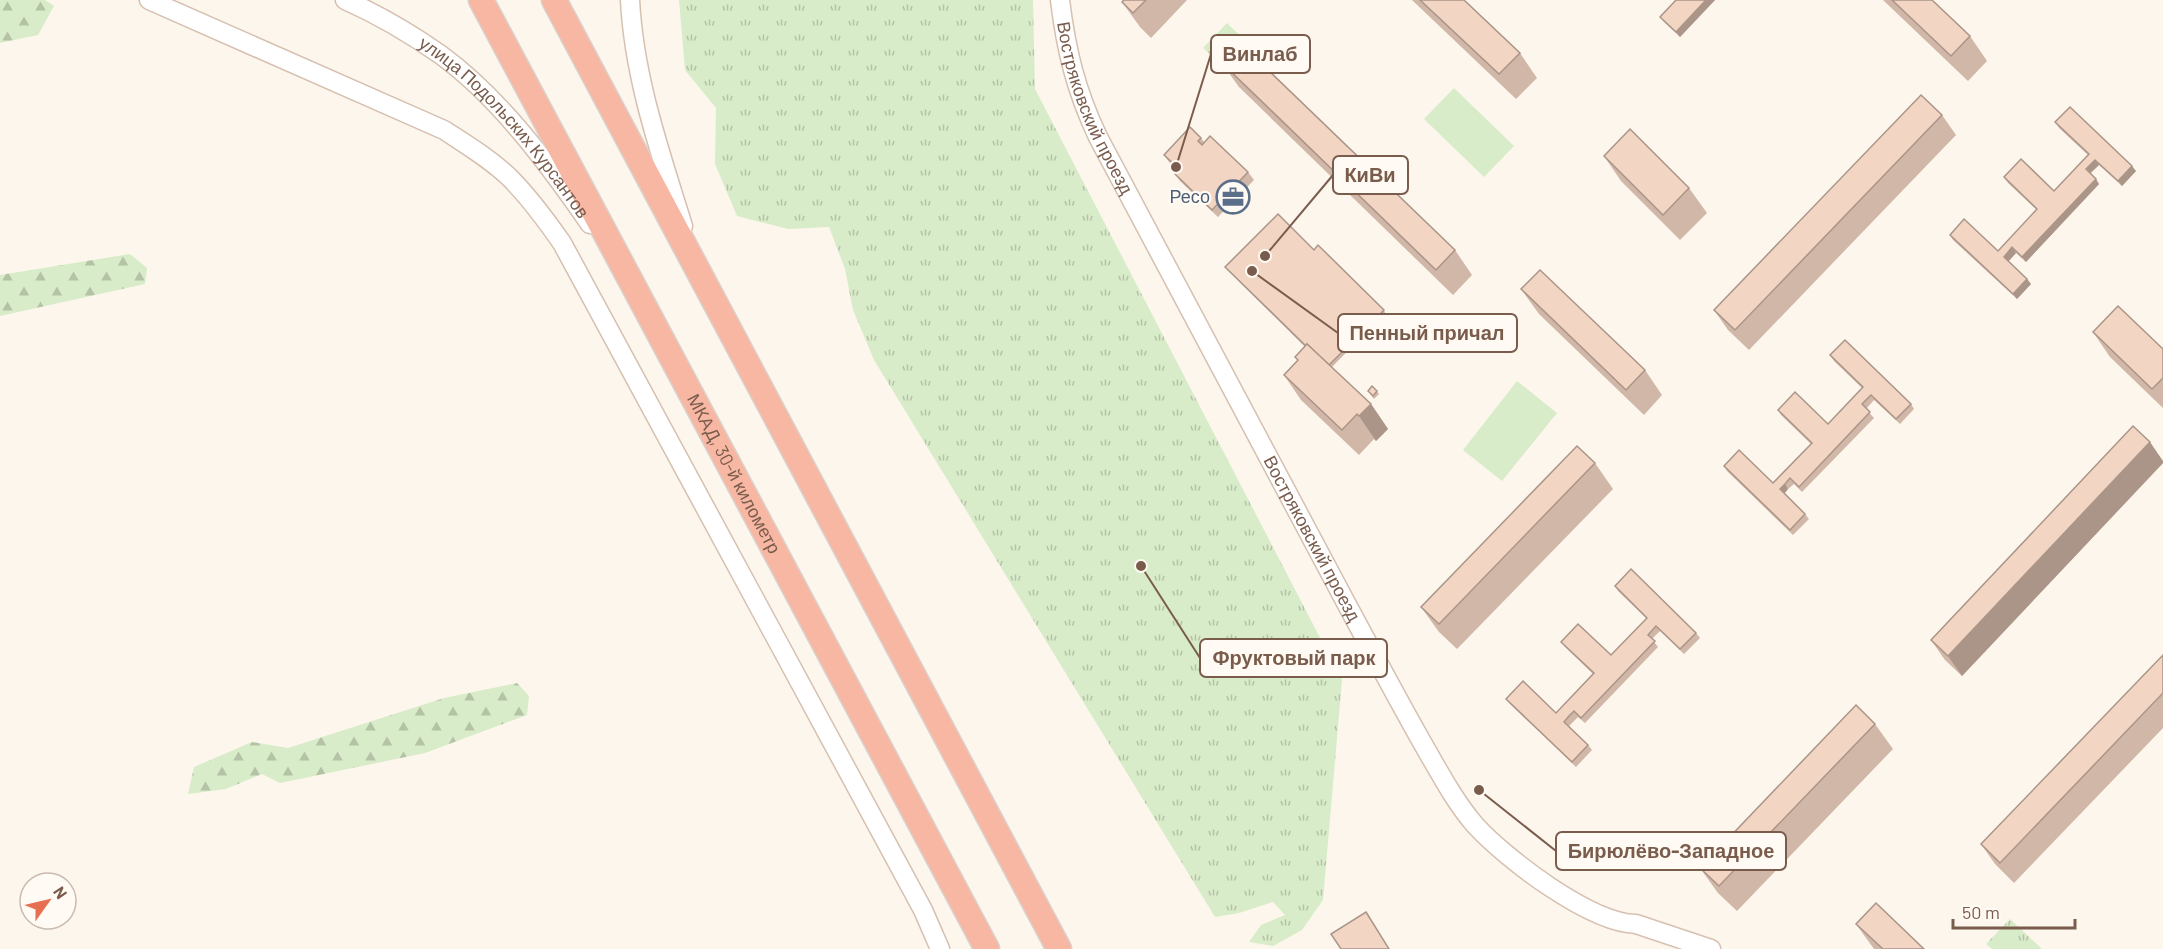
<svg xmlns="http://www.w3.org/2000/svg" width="2163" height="949" font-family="Barlow,sans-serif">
	<defs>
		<pattern id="forest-firs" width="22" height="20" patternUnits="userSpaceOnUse" patternTransform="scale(1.5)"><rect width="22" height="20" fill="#d8ecc9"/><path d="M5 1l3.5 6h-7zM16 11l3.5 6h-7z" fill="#b4c2a5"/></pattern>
		<pattern id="park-tufts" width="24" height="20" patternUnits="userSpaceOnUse" patternTransform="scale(1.5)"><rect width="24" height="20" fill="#d8ecc9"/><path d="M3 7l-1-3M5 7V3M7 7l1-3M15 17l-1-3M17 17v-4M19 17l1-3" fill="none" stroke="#b4c2a5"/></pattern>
	</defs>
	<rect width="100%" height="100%" fill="#fdf6ec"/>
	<g fill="url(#forest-firs)">
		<polygon points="0,0 45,0 54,6 38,35 0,43"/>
		<polygon points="130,254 147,268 145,284 0,316 0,275"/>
		<polygon points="517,683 529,696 527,715 425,753 280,783 262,774 226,789 188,794 194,767 252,742 288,748 444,698"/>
	</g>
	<g fill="url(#park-tufts)">
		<polygon points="679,0 1033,0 1035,89 1342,680 1323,900 1302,930 1273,946 1249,942 1261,925 1285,915 1273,902 1239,913 1215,917 874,360 853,310 845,269 829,227 788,229 737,216 715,164 716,108 685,70"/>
		<polygon points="1227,23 1252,47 1228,72 1203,48"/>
		<polygon points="2010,919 2042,949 1992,949 1986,944"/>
	</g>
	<g fill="#d8ecc9">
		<polygon points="1454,88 1514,146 1484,177 1424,119"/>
		<polygon points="1517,381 1557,413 1502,481 1463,450"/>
	</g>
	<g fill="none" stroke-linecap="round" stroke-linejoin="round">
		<g stroke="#d6c0b0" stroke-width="21">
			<g id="secondary">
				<path d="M149,0L444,130C467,145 490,159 509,177C529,197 546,220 562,243L923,910L940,949"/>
				<path id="s1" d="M345,0C379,15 411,34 441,55C500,98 549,165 590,224"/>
				<path d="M630,0C634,78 660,152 683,226"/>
				<path id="s2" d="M1060,0C1066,50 1076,91 1098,137C1180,291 1262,446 1345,601C1372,651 1399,702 1427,751C1442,777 1456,803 1475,825C1506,859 1590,923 1636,924L1711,949"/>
			</g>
		</g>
		<g stroke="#dad1cd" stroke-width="27">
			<g id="highway">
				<path id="s3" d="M481,0L987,949"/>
				<polyline points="554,0 1059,949"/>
			</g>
		</g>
		<use href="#secondary" stroke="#fff" stroke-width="18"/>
		<use href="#highway" stroke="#f7b7a3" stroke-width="24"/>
	</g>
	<g fill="#d1b7a8">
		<polygon points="1122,0 1187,0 1151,38 1140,27 1122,2 1123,1"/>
		<polygon points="1412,0 1464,0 1520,53 1537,78 1516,99"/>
		<polygon points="1676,0 1715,0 1680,37 1664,22 1660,17"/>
		<polygon points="1883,0 1932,0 1970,36 1987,61 1968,81"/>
		<polygon points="1221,62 1455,250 1472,275 1453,295 1239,87"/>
		<polygon points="1942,115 1956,135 1749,350 1728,330 1714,310"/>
		<polygon points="2055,122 2136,171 2122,186 2099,165 2090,174 2099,184 2026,262 2016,253 2008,261 2027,279 2031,284 2017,299 1953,240 1950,235 1998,251 2037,210 2008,183 2004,177 2054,191 2088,155 2059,128"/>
		<polygon points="1201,138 1204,142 1248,172 1254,180 1218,217 1180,181 1175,174 1178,170 1169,162 1164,155"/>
		<polygon points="1604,156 1689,188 1707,213 1680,240 1621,181"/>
		<polygon points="1314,250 1384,310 1385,313 1332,367 1371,404 1388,429 1376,441 1374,439 1359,455 1301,400 1284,375 1298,360 1295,357 1305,347 1225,267"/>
		<polygon points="1521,289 1645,370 1662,395 1644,415 1539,314"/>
		<polygon points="2093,332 2163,349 2163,408 2110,357"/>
		<polygon points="1830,355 1911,404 1914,409 1900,424 1874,400 1866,409 1874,418 1802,492 1794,484 1788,489 1784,494 1805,514 1809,519 1793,535 1727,471 1724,466 1773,483 1811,444 1781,415 1778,410 1828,424 1862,388 1834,361"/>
		<polygon points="1368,391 1377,391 1379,394 1374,399"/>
		<polygon points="2163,461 2163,463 1962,676 1945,660 1931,640"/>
		<polygon points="1595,463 1613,489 1457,649 1439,632 1421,607"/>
		<polygon points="1615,586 1696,633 1700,638 1684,654 1660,631 1652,639 1658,647 1585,723 1578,717 1569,726 1588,745 1592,750 1576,767 1510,704 1506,699 1556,713 1593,674 1565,647 1561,642 1611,655 1647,619 1618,591"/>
		<polygon points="2163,655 2163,728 2014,883 1995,864 1981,844"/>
		<polygon points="1875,724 1893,749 1737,911 1718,893 1700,868"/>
		<polygon points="1856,924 1924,949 1874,949"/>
	</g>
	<g fill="#aa9588">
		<polygon points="1706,0 1715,0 1680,37 1676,32"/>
		<polygon points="2095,160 2099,165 2089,174 2086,169"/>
		<polygon points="1177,163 1183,170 1180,173 1175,165"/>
		<polygon points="2132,166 2136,171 2122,186 2118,181"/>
		<polygon points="2096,179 2099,184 2026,262 2022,257"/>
		<polygon points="2012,247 2016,253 2008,262 2004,257"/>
		<polygon points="2027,279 2031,284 2017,299 2013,294"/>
		<polygon points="1371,404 1388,429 1376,441 1359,416"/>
		<polygon points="2150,442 2163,461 2163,463 1962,676 1948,656"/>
		<polygon points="1785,484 1788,489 1783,495 1780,489"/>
	</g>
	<g fill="#f3d5c3" stroke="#aa9588" stroke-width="1.5">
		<polygon points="1124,0 1146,0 1133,13 1122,2"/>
		<polygon points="1420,0 1464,0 1520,53 1499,74"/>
		<polygon points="1676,0 1706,0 1676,32 1660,17"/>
		<polygon points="1892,0 1932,0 1970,36 1951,56"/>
		<polygon points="1240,43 1455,250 1436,270 1221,62"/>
		<polygon points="1921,95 1942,115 1735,330 1714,310"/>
		<polygon points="2070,107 2132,166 2118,181 2095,160 2086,169 2096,179 2022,257 2012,247 2004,257 2027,279 2013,294 1950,235 1964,219 1998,251 2037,209 2004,177 2021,159 2054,191 2089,154 2055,122"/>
		<polygon points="1190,127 1201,138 1198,141 1202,145 1210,136 1248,172 1212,210 1175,174 1182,166 1177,163 1175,165 1164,155"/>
		<polygon points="1630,129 1689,188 1663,215 1604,156"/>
		<polygon points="1278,214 1314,250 1318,245 1384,310 1329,365 1307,344 1306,346 1225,267"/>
		<polygon points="1540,270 1645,370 1626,390 1521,289"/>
		<polygon points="2118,306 2163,349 2163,378 2152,389 2093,332"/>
		<polygon points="1845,340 1911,404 1896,419 1871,395 1862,404 1870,412 1799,487 1790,478 1785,484 1780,489 1805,514 1790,530 1724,466 1739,450 1773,483 1812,443 1778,410 1795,392 1828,424 1863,387 1830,355"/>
		<polygon points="1307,344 1371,404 1359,416 1357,414 1342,430 1284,375 1298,360 1295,357"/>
		<polygon points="1372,386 1377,391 1373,396 1368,391"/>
		<polygon points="2133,426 2150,442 1948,656 1931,640"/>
		<polygon points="1577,446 1595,463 1439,624 1421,607"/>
		<polygon points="1631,569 1696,633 1680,649 1656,626 1648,635 1655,641 1581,718 1574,711 1569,716 1564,722 1588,745 1572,762 1506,699 1523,681 1556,713 1594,673 1561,642 1578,624 1611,655 1647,618 1615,586"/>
		<polygon points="2163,655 2163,693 2000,863 1981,844"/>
		<polygon points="1856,705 1875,724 1719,886 1700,868"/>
		<polygon points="1876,903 1924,949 1883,949 1856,924"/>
		<polygon points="1366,912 1389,949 1341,949 1331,934"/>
	</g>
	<defs>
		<g id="office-ring" transform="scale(1.725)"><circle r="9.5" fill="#fffaf3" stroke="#5c6f8a" stroke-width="1.5"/><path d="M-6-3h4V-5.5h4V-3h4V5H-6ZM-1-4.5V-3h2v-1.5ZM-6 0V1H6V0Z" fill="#5c6f8a"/></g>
	</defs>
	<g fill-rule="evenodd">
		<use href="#office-ring" x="1233" y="197"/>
	</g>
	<g text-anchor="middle" stroke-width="4.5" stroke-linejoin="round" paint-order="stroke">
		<g font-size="18" fill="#7a5c4d" stroke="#fffaf3">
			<text dy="6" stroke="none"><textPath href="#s2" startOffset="114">Востряковский проезд</textPath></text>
			<text dy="6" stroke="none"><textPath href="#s1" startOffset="207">улица Подольских Курсантов</textPath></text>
			<text dy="6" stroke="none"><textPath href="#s3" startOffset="537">МКАД, 30-й километр</textPath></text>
			<text dy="6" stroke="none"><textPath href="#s2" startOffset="598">Востряковский проезд</textPath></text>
		</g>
		<g font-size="18" fill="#4e5e75" stroke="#fffaf3" text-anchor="end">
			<text x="1210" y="203">Ресо</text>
		</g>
	</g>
	<path fill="none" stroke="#7a5c4d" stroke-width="2" d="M1176 167L1211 54M1265 256L1333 175M1252 271L1338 333M1141 566L1200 658M1479 790L1556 851"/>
	<g fill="#7a5c4d" stroke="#fffaf3" stroke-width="2">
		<circle cx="1176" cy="167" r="6"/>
		<circle cx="1265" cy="256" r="6"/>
		<circle cx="1252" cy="271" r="6"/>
		<circle cx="1141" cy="566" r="6"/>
		<circle cx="1479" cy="790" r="6"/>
	</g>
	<g fill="#fffaf3" stroke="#7a5c4d" stroke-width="2">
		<rect x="1211" y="35" width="99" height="38" rx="6"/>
		<rect x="1333" y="156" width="75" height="38" rx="6"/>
		<rect x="1338" y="314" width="179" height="38" rx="6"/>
		<rect x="1200" y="639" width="187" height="38" rx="6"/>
		<rect x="1556" y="832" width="230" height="38" rx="6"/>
	</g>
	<g font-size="20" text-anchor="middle" font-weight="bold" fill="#7a5c4d">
		<text x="1260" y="61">Винлаб</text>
		<text x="1370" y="182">КиВи</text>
		<text x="1427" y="340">Пенный причал</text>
		<text x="1294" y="665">Фруктовый парк</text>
		<text x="1671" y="858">Бирюлёво-Западное</text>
	</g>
	<g transform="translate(48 901) rotate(56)"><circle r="28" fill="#fffaf3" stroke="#cabbb1" stroke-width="1.5"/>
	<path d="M0-4.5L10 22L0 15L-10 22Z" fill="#e76f51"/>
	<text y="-9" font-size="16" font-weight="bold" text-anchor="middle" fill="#7a5c4d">N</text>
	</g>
	<path d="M1953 919v9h122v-9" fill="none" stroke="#7a5c4d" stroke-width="3"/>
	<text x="1962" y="919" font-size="18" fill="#7a5c4d" stroke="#fffaf3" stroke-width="4.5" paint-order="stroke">50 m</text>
</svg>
